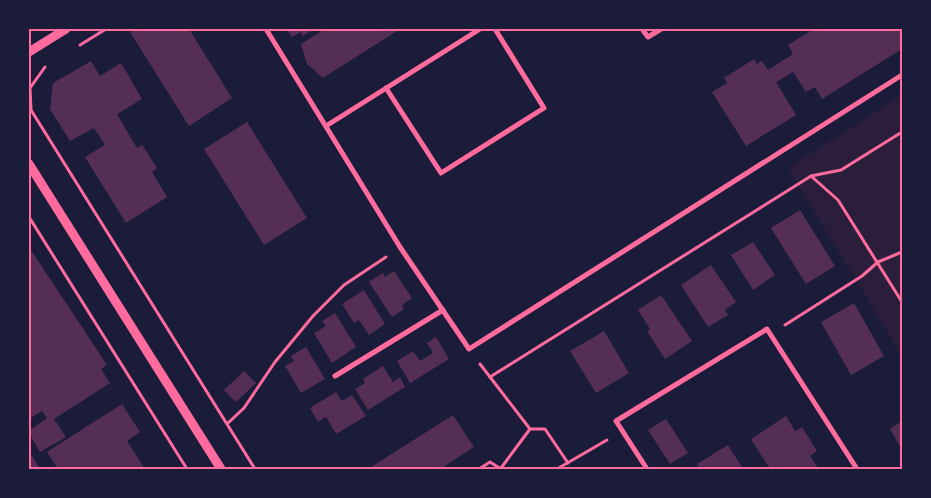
<svg xmlns="http://www.w3.org/2000/svg" width="931" height="498" font-family="'Space Grotesk',sans-serif">
	<rect width="100%" height="100%" fill="#1b1b3a"/>
	<polygon fill="#2a1e3b" points="902,95 902,356 788,168"/>
	<g fill="#542f53">
		<polygon points="135,29 189,29 232,98 189,126 130,32"/>
		<polygon points="286,29 314,29 303,36 301,32 292,37"/>
		<polygon points="325,29 400,29 323,78 307,64 301,44"/>
		<polygon points="814,29 902,29 902,49 822,99 815,87 806,92 793,72 776,82 796,115 746,146 712,92 727,83 724,78 754,59 757,64 762,61 768,70 793,54 788,45"/>
		<polygon points="91,61 100,76 121,63 142,99 117,114 137,148 142,145 157,168 152,172 167,197 126,223 85,157 105,145 94,128 70,141 50,109 53,83"/>
		<polygon points="247,122 307,218 264,245 204,149"/>
		<polygon points="800,210 835,266 806,284 771,228"/>
		<polygon points="753,242 775,275 753,290 731,255"/>
		<polygon points="29,247 107,365 101,369 110,383 54,419 66,437 40,452 29,433 29,431 47,418 42,411 29,419"/>
		<polygon points="711,265 736,302 725,310 728,315 708,327 681,285"/>
		<polygon points="394,271 412,298 402,305 404,309 392,317 369,282 383,273 385,277"/>
		<polygon points="364,290 385,324 369,335 359,320 354,323 342,304"/>
		<polygon points="661,295 692,341 665,359 647,331 650,329 638,310"/>
		<polygon points="854,303 884,356 851,375 821,322"/>
		<polygon points="335,313 356,347 332,363 314,333 326,326 322,321"/>
		<polygon points="604,331 629,373 596,393 570,351"/>
		<polygon points="436,337 449,359 410,383 397,361 413,351 420,361 433,353 427,343"/>
		<polygon points="306,347 325,379 301,393 285,366 294,361 291,356"/>
		<polygon points="383,366 393,382 400,377 405,387 368,410 355,389 365,383 363,379"/>
		<polygon points="244,371 256,383 236,402 224,390"/>
		<polygon points="336,392 342,401 352,395 366,416 336,434 326,417 318,422 310,408"/>
		<polygon points="122,404 140,432 127,441 145,469 58,469 47,452"/>
		<polygon points="453,415 474,447 440,469 368,469"/>
		<polygon points="786,416 795,431 802,427 817,451 810,456 819,469 770,469 751,439"/>
		<polygon points="666,419 688,453 670,464 648,430"/>
		<polygon points="902,421 902,450 890,429"/>
		<polygon points="728,445 743,469 700,469 697,464"/>
		<polygon points="29,451 40,469 29,469"/>
	</g>
	<g fill="none" stroke-linecap="round" stroke-linejoin="round">
		<g stroke="#ff6b9d" stroke-width="3">
			<polyline points="80,45 106,29"/>
			<polyline points="45,67 30,88 31,110 255,469"/>
			<polyline points="811,176 838,200 902,302"/>
			<polyline points="29,217 187,469"/>
			<polyline points="785,325 862,276 878,262 902,252"/>
			<polyline points="480,364 530,429 501,468"/>
			<polyline points="490,377 811,176 841,170 902,132"/>
			<polyline points="228,423 244,408 275,362 313,316 344,285 386,257"/>
			<polyline points="530,429 545,429 568,463"/>
			<polyline points="479,469 490,462 501,469"/>
			<polyline points="557,469 607,440"/>
		</g>
		<g stroke="#ff6b9d" stroke-width="5">
			<polyline points="266,29 400,247 469,349 902,75"/>
			<polyline points="642,29 648,37 661,29"/>
			<polyline points="386,88 441,173 544,108 495,29"/>
			<polyline points="326,126 480,29"/>
			<polyline points="335,376 443,310"/>
			<polyline points="647,469 616,421 767,329 857,469"/>
		</g>
		<g stroke="#ff6b9d" stroke-width="9">
			<polyline points="29,52 66,29"/>
			<polyline points="29,164 221,469"/>
		</g>
	</g>
	<rect width="931" height="498" fill="none" stroke="#1b1b3a" stroke-width="60"/>
	<rect x="30" y="30" width="871" height="438" fill="none" stroke="#ff6b9d" stroke-width="2"/>
</svg>
